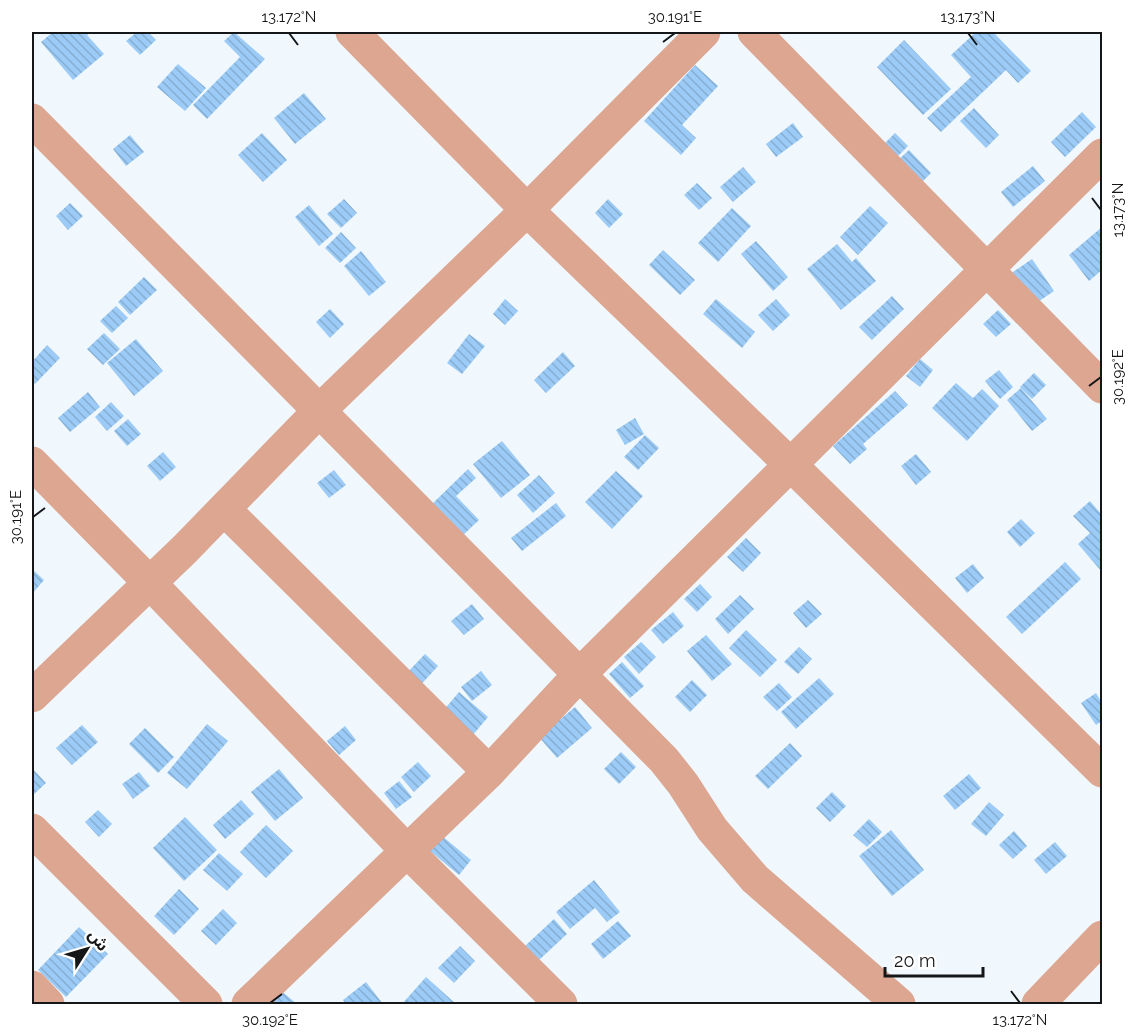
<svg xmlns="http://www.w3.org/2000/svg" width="1134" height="1036" font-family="Raleway,'Noto Sans Arabic',sans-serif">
	<defs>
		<pattern id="building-back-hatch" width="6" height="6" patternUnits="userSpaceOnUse" patternTransform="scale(1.5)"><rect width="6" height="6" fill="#9bcbf6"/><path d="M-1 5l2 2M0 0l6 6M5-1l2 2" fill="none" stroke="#85aed2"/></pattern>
	</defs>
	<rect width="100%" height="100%" fill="#f0f8fe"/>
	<g fill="url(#building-back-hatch)">
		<polygon points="53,32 91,32 87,35 104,54 73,80 41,42"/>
		<polygon points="137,32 148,32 156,40 140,55 126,41"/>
		<polygon points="234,32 265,59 207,119 193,105 240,57 224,41"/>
		<polygon points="976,32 993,32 1031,71 1018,83 1006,70 941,132 927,118 971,77 951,55"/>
		<polygon points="904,40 951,89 923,115 877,67"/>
		<polygon points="178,64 206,88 185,111 157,87"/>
		<polygon points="695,65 718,86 682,125 696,138 681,155 644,121"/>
		<polygon points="304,93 326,119 295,144 274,118"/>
		<polygon points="974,108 999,135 986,148 960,121"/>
		<polygon points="1082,112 1096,127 1065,157 1051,142"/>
		<polygon points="793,123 803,137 776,157 766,144"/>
		<polygon points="262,133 287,160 263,182 238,155"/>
		<polygon points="895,133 908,146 890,164 877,151"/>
		<polygon points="130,135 144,152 126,166 113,149"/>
		<polygon points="909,150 931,173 917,187 895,163"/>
		<polygon points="1033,166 1045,181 1013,207 1001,192"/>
		<polygon points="743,167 756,182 733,202 720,187"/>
		<polygon points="697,183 712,198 699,210 684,195"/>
		<polygon points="344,199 357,213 341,228 327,214"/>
		<polygon points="608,199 623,214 609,228 595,213"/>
		<polygon points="70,203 83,216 68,230 56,216"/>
		<polygon points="309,205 333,234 319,246 295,217"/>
		<polygon points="870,206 888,223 858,255 840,237"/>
		<polygon points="732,208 751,226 718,262 698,243"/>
		<polygon points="1102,227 1102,270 1089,281 1069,255"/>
		<polygon points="341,232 356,248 340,263 325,248"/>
		<polygon points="756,241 788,277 773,291 741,254"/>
		<polygon points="837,244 852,262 856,258 876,281 841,310 807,269"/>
		<polygon points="663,250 695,280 680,295 649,265"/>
		<polygon points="361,251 386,282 369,296 344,266"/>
		<polygon points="1032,259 1054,291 1029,308 1007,276"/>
		<polygon points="144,277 157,290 130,315 118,302"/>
		<polygon points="892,296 904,309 872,340 859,327"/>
		<polygon points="505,299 518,311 505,325 493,314"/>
		<polygon points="716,299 755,332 742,348 703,314"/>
		<polygon points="776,299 790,315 773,331 758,315"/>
		<polygon points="116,306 128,318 112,333 100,321"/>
		<polygon points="330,309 344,324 330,338 316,322"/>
		<polygon points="998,310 1011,324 996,337 983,324"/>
		<polygon points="104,333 120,349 103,365 87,349"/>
		<polygon points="469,334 485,346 462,374 447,363"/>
		<polygon points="136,339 163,371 134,396 107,363"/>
		<polygon points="47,345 60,358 35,384 32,381 32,362"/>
		<polygon points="563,352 575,366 546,393 534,380"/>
		<polygon points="920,359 933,370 920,387 906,376"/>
		<polygon points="999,370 1013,387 1000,399 985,381"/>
		<polygon points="1034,373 1046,385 1032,399 1020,387"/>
		<polygon points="956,383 973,398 982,389 999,406 967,441 932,408"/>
		<polygon points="1021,388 1047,419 1032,431 1007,400"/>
		<polygon points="895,391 908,405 863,444 867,449 850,464 833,446"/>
		<polygon points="88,392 100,407 70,432 58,418"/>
		<polygon points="111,402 124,416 107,431 95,417"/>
		<polygon points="635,418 644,434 625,445 616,430"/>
		<polygon points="128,419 141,434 127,446 114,431"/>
		<polygon points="645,435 659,448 638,470 624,457"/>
		<polygon points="502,441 530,475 501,498 473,464"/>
		<polygon points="163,452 176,467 160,481 147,466"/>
		<polygon points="916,454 931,472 916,485 901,466"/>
		<polygon points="468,469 476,478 456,496 479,520 461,537 430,506"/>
		<polygon points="334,470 346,485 329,498 317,483"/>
		<polygon points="616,471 643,496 612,529 585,502"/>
		<polygon points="539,475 555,493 533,513 517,495"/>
		<polygon points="1090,501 1102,515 1102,572 1078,544 1090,533 1073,516"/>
		<polygon points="556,503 566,516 522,551 511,538"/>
		<polygon points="1021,519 1035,533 1020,547 1007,532"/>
		<polygon points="746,538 761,553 743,572 727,557"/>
		<polygon points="1065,562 1081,579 1022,634 1006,617"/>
		<polygon points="973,564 984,578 967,593 955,578"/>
		<polygon points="32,569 44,580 32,594"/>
		<polygon points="700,584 712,597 697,612 684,599"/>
		<polygon points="740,595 754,609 728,634 715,619"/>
		<polygon points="808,600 822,614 806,628 793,613"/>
		<polygon points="472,604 484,619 464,635 451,621"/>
		<polygon points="673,612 684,626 663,644 651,630"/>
		<polygon points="746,630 777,660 760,677 729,648"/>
		<polygon points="706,635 732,664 712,681 687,651"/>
		<polygon points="641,642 656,657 639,674 624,657"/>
		<polygon points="799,647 812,659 798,674 784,662"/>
		<polygon points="425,654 438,666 417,689 403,677"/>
		<polygon points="622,662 644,686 630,698 609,674"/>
		<polygon points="481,671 492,685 472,701 461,687"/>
		<polygon points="819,678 834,694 796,729 781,712"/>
		<polygon points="692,680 707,695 690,712 675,697"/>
		<polygon points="779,683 792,697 777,711 763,697"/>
		<polygon points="459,692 488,717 472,736 443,711"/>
		<polygon points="1096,693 1102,703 1102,721 1096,725 1081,703"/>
		<polygon points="575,707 592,728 557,758 539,737"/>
		<polygon points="207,724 228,741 187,789 167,773"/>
		<polygon points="82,725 98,742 72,765 56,748"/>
		<polygon points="345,726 356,740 339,755 327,741"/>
		<polygon points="145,728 174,757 158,773 129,744"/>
		<polygon points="790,743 802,756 768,789 755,776"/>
		<polygon points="621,752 636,767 619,784 604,769"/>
		<polygon points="418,762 431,776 414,792 401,777"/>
		<polygon points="33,769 46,783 32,796 32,770"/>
		<polygon points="279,769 303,798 275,821 251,792"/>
		<polygon points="139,772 150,786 133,799 122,784"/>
		<polygon points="969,774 981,788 955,810 943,796"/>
		<polygon points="399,781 412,797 396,809 384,793"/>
		<polygon points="832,792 846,806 830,822 816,808"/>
		<polygon points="241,800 254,814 225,839 213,825"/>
		<polygon points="989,802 1004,815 986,836 971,824"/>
		<polygon points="98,810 112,824 99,837 85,822"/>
		<polygon points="185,817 217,850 184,881 153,848"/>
		<polygon points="869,819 882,832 867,847 853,835"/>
		<polygon points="266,825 293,851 266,878 240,852"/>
		<polygon points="891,830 924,870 892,896 859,856"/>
		<polygon points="1014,831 1027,846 1013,859 999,845"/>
		<polygon points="442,836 471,860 459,875 430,851"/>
		<polygon points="1055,842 1067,856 1046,874 1034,860"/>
		<polygon points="219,853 243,874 227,891 203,870"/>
		<polygon points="594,880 620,912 607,922 595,908 570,929 556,912"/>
		<polygon points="179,889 199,909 174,935 154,916"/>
		<polygon points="223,909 237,923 216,945 201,931"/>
		<polygon points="554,919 567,934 538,961 525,946"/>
		<polygon points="618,921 631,936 603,959 591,944"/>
		<polygon points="79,927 108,954 66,997 38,970"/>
		<polygon points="460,946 475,961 454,983 438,968"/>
		<polygon points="426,977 456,1004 402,1004"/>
		<polygon points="366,982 383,1004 346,1004 343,1000"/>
		<polygon points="280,990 297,1004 268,1004"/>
	</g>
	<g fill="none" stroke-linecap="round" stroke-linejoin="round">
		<g stroke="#dca691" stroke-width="33">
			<polyline points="352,32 527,210 791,465 1102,771"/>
			<polyline points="754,32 1102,387"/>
			<polyline points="32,120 664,760 683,784 712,829 755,879 899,1004"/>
			<polyline points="32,463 150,583 408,852 561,1004"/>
			<polyline points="224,509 489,772"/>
			<polyline points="32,696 185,549 320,410 527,210 704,32"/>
			<polyline points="32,830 206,1004"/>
			<polyline points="32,987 48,1004"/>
			<polyline points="248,1004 489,772 580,674 1102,155"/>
			<polyline points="1038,1004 1102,937"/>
		</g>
	</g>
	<path fill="none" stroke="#141618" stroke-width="2" d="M289,33L298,45M968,33L977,45M663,42L675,33M1092,198L1101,210M1089,386L1101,377M33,517L45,508M1011,991L1020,1003M270,1003L282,994"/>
	<rect width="1134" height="1036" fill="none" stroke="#ffffff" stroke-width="66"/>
	<g transform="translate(87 949) rotate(53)" stroke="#ffffff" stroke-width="4.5" paint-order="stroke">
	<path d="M0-4.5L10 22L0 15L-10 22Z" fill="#141618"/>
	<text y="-9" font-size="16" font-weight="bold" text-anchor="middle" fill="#141618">ش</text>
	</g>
	<path d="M885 967v9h98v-9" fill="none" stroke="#141618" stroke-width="3"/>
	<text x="894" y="967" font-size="18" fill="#141618" stroke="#ffffff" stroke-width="4.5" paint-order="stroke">20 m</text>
	<rect x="33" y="33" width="1068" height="970" fill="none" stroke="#141618" stroke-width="2"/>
	<g font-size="15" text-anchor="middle" fill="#141618">
		<text x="289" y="22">13.172°N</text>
		<text x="675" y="22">30.191°E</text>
		<text x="968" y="22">13.173°N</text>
		<text transform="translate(1118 210) rotate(-90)" y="5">13.173°N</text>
		<text transform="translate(1118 377) rotate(-90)" y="5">30.192°E</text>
		<text transform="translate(16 517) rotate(-90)" y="5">30.191°E</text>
		<text x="270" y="1025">30.192°E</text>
		<text x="1020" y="1025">13.172°N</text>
	</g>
</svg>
